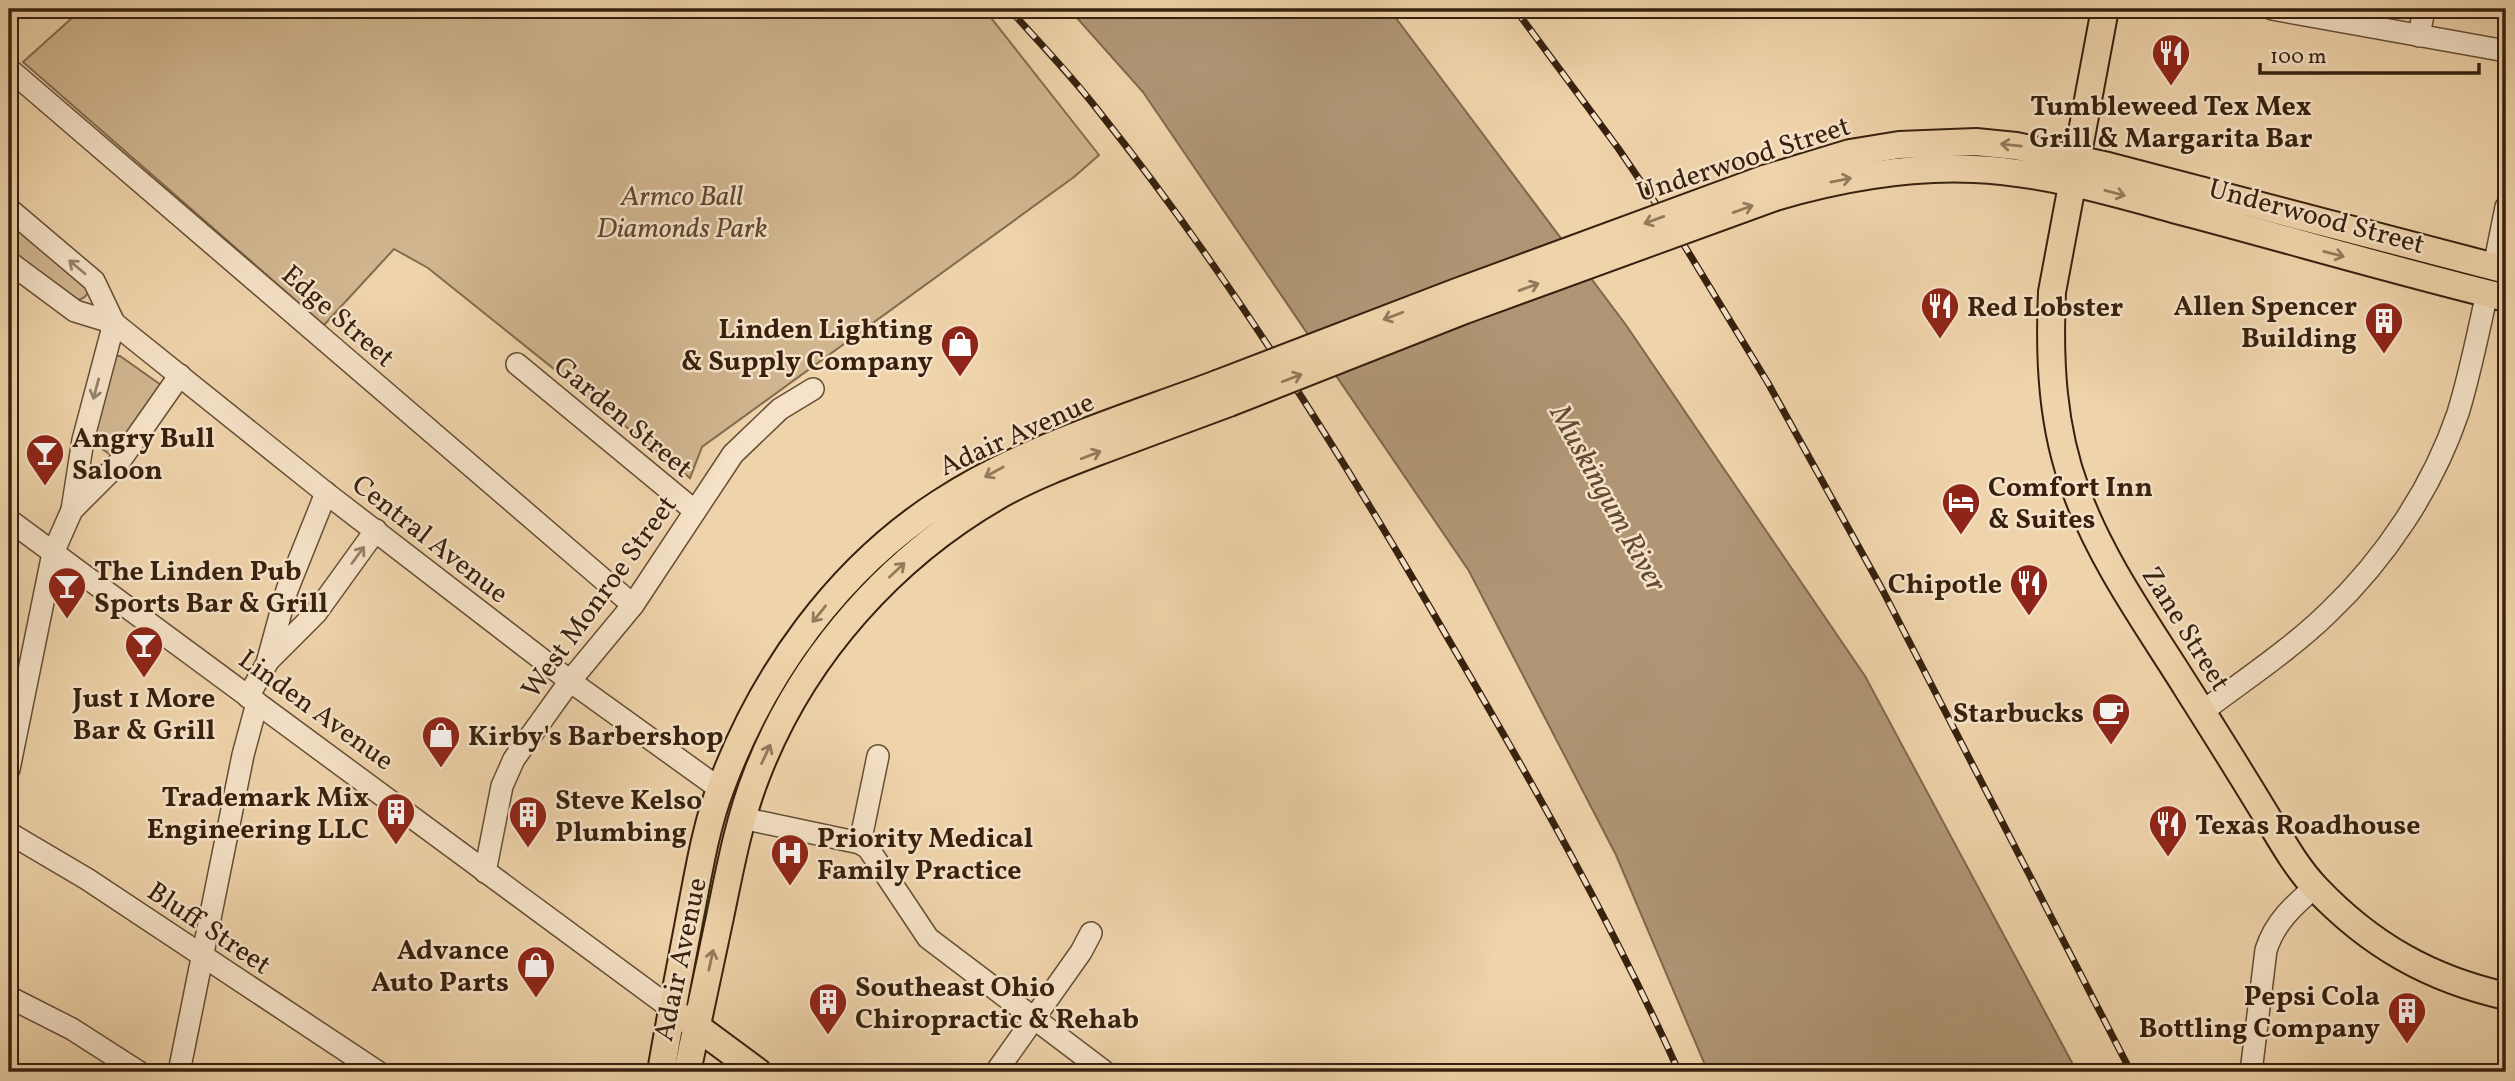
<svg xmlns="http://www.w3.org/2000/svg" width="2515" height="1081" font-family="Vollkorn,serif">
	<rect width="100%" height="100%" fill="#efd3aa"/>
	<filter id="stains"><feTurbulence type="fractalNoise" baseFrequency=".00286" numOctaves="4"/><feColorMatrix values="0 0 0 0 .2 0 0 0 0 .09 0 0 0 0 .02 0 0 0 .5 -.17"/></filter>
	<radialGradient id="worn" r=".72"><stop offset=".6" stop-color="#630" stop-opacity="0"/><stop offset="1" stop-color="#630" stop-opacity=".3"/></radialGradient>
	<g fill="#d0b58f" stroke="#846b4e" stroke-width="2">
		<polygon points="82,9 984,9 1099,155 1074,177 702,447 690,478 428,268 394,249 324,325 23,62"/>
		<path d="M9,217L84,280L89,291C84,300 80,300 70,300L9,255Z"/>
		<polygon points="115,356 120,356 161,385 111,455 92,442"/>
	</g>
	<polygon fill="#b09675" stroke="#80674c" stroke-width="2" points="1069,9 1389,9 1626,325 1865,676 2077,1072 1708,1072 1616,855 1469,571 1143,92"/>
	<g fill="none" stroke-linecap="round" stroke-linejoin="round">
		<g stroke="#654e35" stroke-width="24">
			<g id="minor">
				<polyline points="2272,9 2506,51"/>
				<polyline points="2419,36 2424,9"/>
				<polyline points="9,69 633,605"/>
				<polyline points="9,209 94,281 114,323 83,440 72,510 53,553 9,769"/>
				<polyline points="9,262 75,311 114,323 326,493 570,681 720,789"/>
				<polyline points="2494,267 2506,207"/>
				<polyline points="517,364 695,511"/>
				<polyline points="72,510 117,465 180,375"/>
				<polyline points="9,520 672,1009"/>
				<polyline points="268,661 316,613 376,530"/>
				<polyline points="248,697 267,663 287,590 326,493"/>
				<path d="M2202,712C2244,680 2290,650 2328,613C2385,559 2433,487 2458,413C2470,374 2478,333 2487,293"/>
				<polyline points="742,818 860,843 868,848 928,938 1105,1072"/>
				<polyline points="9,833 87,879 378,1072"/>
				<polyline points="860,843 878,756"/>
				<polyline points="485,872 502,786 514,759 570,681 633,605 733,454 780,409 813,389"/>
				<polyline points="9,997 72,1029 139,1072"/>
				<polyline points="179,1072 243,755 257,703"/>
				<polyline points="996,1072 1081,952 1091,933"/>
				<path d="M2251,1072L2266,950C2275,922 2293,906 2315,887"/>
			</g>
		</g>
		<g stroke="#37210e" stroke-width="30">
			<g id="major">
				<path d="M2105,9L2052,292C2049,360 2052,427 2076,491C2102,562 2147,624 2187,688C2213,729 2238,769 2263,810C2279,836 2295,866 2316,888C2370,945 2430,979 2506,996"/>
				<polyline points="1764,179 1850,153 1899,145 1976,142 2016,146 2108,166 2506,270"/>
				<path d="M1775,197C1840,178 1907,166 1974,169C2047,172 2118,194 2188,213C2294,241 2399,272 2506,298"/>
				<polyline points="685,1018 758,1072"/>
				<path d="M661,1072C670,1018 681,965 691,911C699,870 706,826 721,787C763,674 838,569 940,503C1024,448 1124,419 1217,384"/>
				<path d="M687,1072C698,1020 709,969 720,917C730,869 739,819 757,774C803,655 893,555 1003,493C1036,475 1071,462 1105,449C1146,434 1188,418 1229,403"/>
			</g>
		</g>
		<use href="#minor" stroke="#f5e2c8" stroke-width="21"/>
		<use href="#major" stroke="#efd3aa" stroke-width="26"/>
		<g stroke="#37210e" stroke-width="7">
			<g id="rail">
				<path d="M1009,9C1039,42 1070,74 1097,109C1230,276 1343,457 1450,642C1532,782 1612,923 1679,1072"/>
				<polyline points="1515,9 1618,148 1684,245 1768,383 1882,589 2131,1072"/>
			</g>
		</g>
		<use href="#rail" stroke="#f5e2c8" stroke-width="4.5" stroke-dasharray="13" stroke-linecap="butt"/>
		<g stroke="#37210e" stroke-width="30" stroke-linecap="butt">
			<g id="major-bridge">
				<polyline points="1217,384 1457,292 1764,179"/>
				<polyline points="1229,403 1465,310 1775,197"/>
			</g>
		</g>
		<use href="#major-bridge" stroke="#efd3aa" stroke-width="26"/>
	</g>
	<defs><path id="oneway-shaft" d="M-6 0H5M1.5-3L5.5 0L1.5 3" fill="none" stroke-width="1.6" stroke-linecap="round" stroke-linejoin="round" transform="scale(1.75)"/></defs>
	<g stroke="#937a5c">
		<use href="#oneway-shaft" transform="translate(2011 145) rotate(-174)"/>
		<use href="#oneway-shaft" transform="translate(1841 180) rotate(-11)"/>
		<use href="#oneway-shaft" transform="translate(2115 193) rotate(15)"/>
		<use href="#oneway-shaft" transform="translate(1743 209) rotate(-20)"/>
		<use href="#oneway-shaft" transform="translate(1654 220) rotate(160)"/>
		<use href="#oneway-shaft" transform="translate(2334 254) rotate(15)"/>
		<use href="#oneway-shaft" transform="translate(1529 287) rotate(-20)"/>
		<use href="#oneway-shaft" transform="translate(1393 316) rotate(159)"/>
		<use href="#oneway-shaft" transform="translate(1292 378) rotate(-21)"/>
		<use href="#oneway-shaft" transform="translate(1091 455) rotate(-21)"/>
		<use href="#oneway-shaft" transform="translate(994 472) rotate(151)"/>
		<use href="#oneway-shaft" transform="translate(897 570) rotate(-43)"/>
		<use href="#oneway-shaft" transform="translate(819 614) rotate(129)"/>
		<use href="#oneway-shaft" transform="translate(766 754) rotate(-65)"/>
		<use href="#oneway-shaft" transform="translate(711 960) rotate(-78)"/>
	</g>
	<g stroke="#96826b">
		<use href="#oneway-shaft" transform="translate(77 267) rotate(-140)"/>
		<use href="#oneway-shaft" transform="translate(96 389) rotate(105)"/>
		<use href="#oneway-shaft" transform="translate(358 555) rotate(-54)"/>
	</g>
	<defs>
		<g id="restaurant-pin" transform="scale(2.0125)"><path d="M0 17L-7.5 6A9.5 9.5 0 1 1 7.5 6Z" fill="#8f2418" stroke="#f5e2c8"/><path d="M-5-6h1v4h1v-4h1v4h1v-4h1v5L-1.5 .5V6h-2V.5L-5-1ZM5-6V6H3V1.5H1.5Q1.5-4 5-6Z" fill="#fff"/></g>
		<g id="building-pin" transform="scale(2.0125)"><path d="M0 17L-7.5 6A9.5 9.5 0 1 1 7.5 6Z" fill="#8f2418" stroke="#f5e2c8"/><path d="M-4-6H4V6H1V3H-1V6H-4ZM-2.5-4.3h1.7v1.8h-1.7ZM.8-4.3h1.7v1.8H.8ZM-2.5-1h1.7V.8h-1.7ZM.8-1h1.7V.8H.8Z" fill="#fff"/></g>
		<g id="shop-pin" transform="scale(2.0125)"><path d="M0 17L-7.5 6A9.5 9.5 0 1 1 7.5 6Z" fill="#8f2418" stroke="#f5e2c8"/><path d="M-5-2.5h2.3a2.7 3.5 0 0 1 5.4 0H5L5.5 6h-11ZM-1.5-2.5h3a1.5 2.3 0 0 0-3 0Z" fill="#fff"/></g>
		<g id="bar-pin" transform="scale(2.0125)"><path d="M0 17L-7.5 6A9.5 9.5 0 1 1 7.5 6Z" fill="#8f2418" stroke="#f5e2c8"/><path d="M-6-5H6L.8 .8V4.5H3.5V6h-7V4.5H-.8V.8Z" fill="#fff"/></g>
		<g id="hotel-pin" transform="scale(2.0125)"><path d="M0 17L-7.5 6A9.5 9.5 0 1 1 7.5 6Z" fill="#8f2418" stroke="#f5e2c8"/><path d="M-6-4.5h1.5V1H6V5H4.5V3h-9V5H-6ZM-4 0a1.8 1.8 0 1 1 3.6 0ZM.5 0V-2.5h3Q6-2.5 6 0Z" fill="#fff"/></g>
		<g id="cafe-pin" transform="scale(2.0125)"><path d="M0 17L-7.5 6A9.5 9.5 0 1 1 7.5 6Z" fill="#8f2418" stroke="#f5e2c8"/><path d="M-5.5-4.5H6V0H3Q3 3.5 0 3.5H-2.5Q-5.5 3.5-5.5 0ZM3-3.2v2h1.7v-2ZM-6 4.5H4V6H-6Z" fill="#fff"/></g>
		<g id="hospital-pin" transform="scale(2.0125)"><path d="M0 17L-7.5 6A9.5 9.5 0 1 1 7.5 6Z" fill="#8f2418" stroke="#f5e2c8"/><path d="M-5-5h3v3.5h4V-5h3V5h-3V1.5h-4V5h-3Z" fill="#fff"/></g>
	</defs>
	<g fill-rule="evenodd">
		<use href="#restaurant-pin" x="2171" y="53"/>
		<use href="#restaurant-pin" x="1940" y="306"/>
		<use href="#building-pin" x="2384" y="321"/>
		<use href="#shop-pin" x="960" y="344"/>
		<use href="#bar-pin" x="45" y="453"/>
		<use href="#hotel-pin" x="1961" y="502"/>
		<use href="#restaurant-pin" x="2029" y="583"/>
		<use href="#bar-pin" x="67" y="586"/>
		<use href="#bar-pin" x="144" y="645"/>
		<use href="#cafe-pin" x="2111" y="712"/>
		<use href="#shop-pin" x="441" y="735"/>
		<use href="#building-pin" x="396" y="812"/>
		<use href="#building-pin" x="528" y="815"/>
		<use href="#restaurant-pin" x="2168" y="824"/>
		<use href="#hospital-pin" x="790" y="853"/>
		<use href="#shop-pin" x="536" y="965"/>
		<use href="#building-pin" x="828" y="1002"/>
		<use href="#building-pin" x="2407" y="1011"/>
	</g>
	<g text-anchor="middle" stroke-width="5" stroke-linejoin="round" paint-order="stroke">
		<g font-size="28" font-weight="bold" fill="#37210e" stroke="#f5e2c8" text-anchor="start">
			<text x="2171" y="115" text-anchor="middle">Tumbleweed Tex Mex<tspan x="2171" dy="32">Grill &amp; Margarita Bar</tspan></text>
			<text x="2357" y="315" text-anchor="end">Allen Spencer<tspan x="2357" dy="32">Building</tspan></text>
			<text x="1967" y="316">Red Lobster</text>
			<text x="933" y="338" text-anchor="end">Linden Lighting<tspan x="933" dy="32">&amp; Supply Company</tspan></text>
			<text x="72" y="447">Angry Bull<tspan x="72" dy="32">Saloon</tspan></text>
			<text x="1988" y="496">Comfort Inn<tspan x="1988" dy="32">&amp; Suites</tspan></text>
			<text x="94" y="580">The Linden Pub<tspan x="94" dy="32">Sports Bar &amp; Grill</tspan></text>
			<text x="2002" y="593" text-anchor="end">Chipotle</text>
			<text x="144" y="707" text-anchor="middle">Just 1 More<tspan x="144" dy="32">Bar &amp; Grill</tspan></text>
			<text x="2084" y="722" text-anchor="end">Starbucks</text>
			<text x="468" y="745">Kirby's Barbershop</text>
			<text x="369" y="806" text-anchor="end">Trademark Mix<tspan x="369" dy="32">Engineering LLC</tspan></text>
			<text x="555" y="809">Steve Kelso<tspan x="555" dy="32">Plumbing</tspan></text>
			<text x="2195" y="834">Texas Roadhouse</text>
			<text x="817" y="847">Priority Medical<tspan x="817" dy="32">Family Practice</tspan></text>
			<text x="509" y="959" text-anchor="end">Advance<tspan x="509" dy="32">Auto Parts</tspan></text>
			<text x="855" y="996">Southeast Ohio<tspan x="855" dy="32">Chiropractic &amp; Rehab</tspan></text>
			<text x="2380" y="1005" text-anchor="end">Pepsi Cola<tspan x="2380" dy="32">Bottling Company</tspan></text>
		</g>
		<g font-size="28" fill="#37210e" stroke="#f5e2c8">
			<text transform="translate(1743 158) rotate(-18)" y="10">Underwood Street</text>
			<text transform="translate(2317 215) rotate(15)" y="10">Underwood Street</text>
			<text transform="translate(339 315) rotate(41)" y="10">Edge Street</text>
			<text transform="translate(624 416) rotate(40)" y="10">Garden Street</text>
			<text transform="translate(1016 433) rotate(-24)" y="10">Adair Avenue</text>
			<text transform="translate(431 538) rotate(38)" y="10">Central Avenue</text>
			<text transform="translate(598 596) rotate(-54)" y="10">West Monroe Street</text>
			<text transform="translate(2187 628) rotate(58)" y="10">Zane Street</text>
			<text transform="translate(317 709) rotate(36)" y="10">Linden Avenue</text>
			<text transform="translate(210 927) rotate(34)" y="10">Bluff Street</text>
			<text transform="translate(679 959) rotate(-78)" y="10">Adair Avenue</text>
		</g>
		<g font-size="28" font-style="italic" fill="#5d462e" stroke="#f5e2c8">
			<text x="682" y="205">Armco Ball<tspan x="682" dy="32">Diamonds Park</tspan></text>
		</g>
		<g font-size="30" font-style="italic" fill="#614a32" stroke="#f5e2c8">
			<text transform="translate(1609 498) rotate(61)" y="10">Muskingum River</text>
		</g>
	</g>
	<rect width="2515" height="1081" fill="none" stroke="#efd3aa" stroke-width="35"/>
	<rect x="10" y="10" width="2494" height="1060" fill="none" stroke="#37210e" stroke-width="3.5"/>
	<rect x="18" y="18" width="2480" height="1046" fill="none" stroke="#37210e" stroke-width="2"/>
	<path d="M2260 63v10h219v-10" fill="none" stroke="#37210e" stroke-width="3.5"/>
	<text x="2270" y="63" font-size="21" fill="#37210e" stroke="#f5e2c8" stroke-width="5" paint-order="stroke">100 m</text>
	<rect width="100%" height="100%" filter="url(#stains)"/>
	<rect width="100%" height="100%" fill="url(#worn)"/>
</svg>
